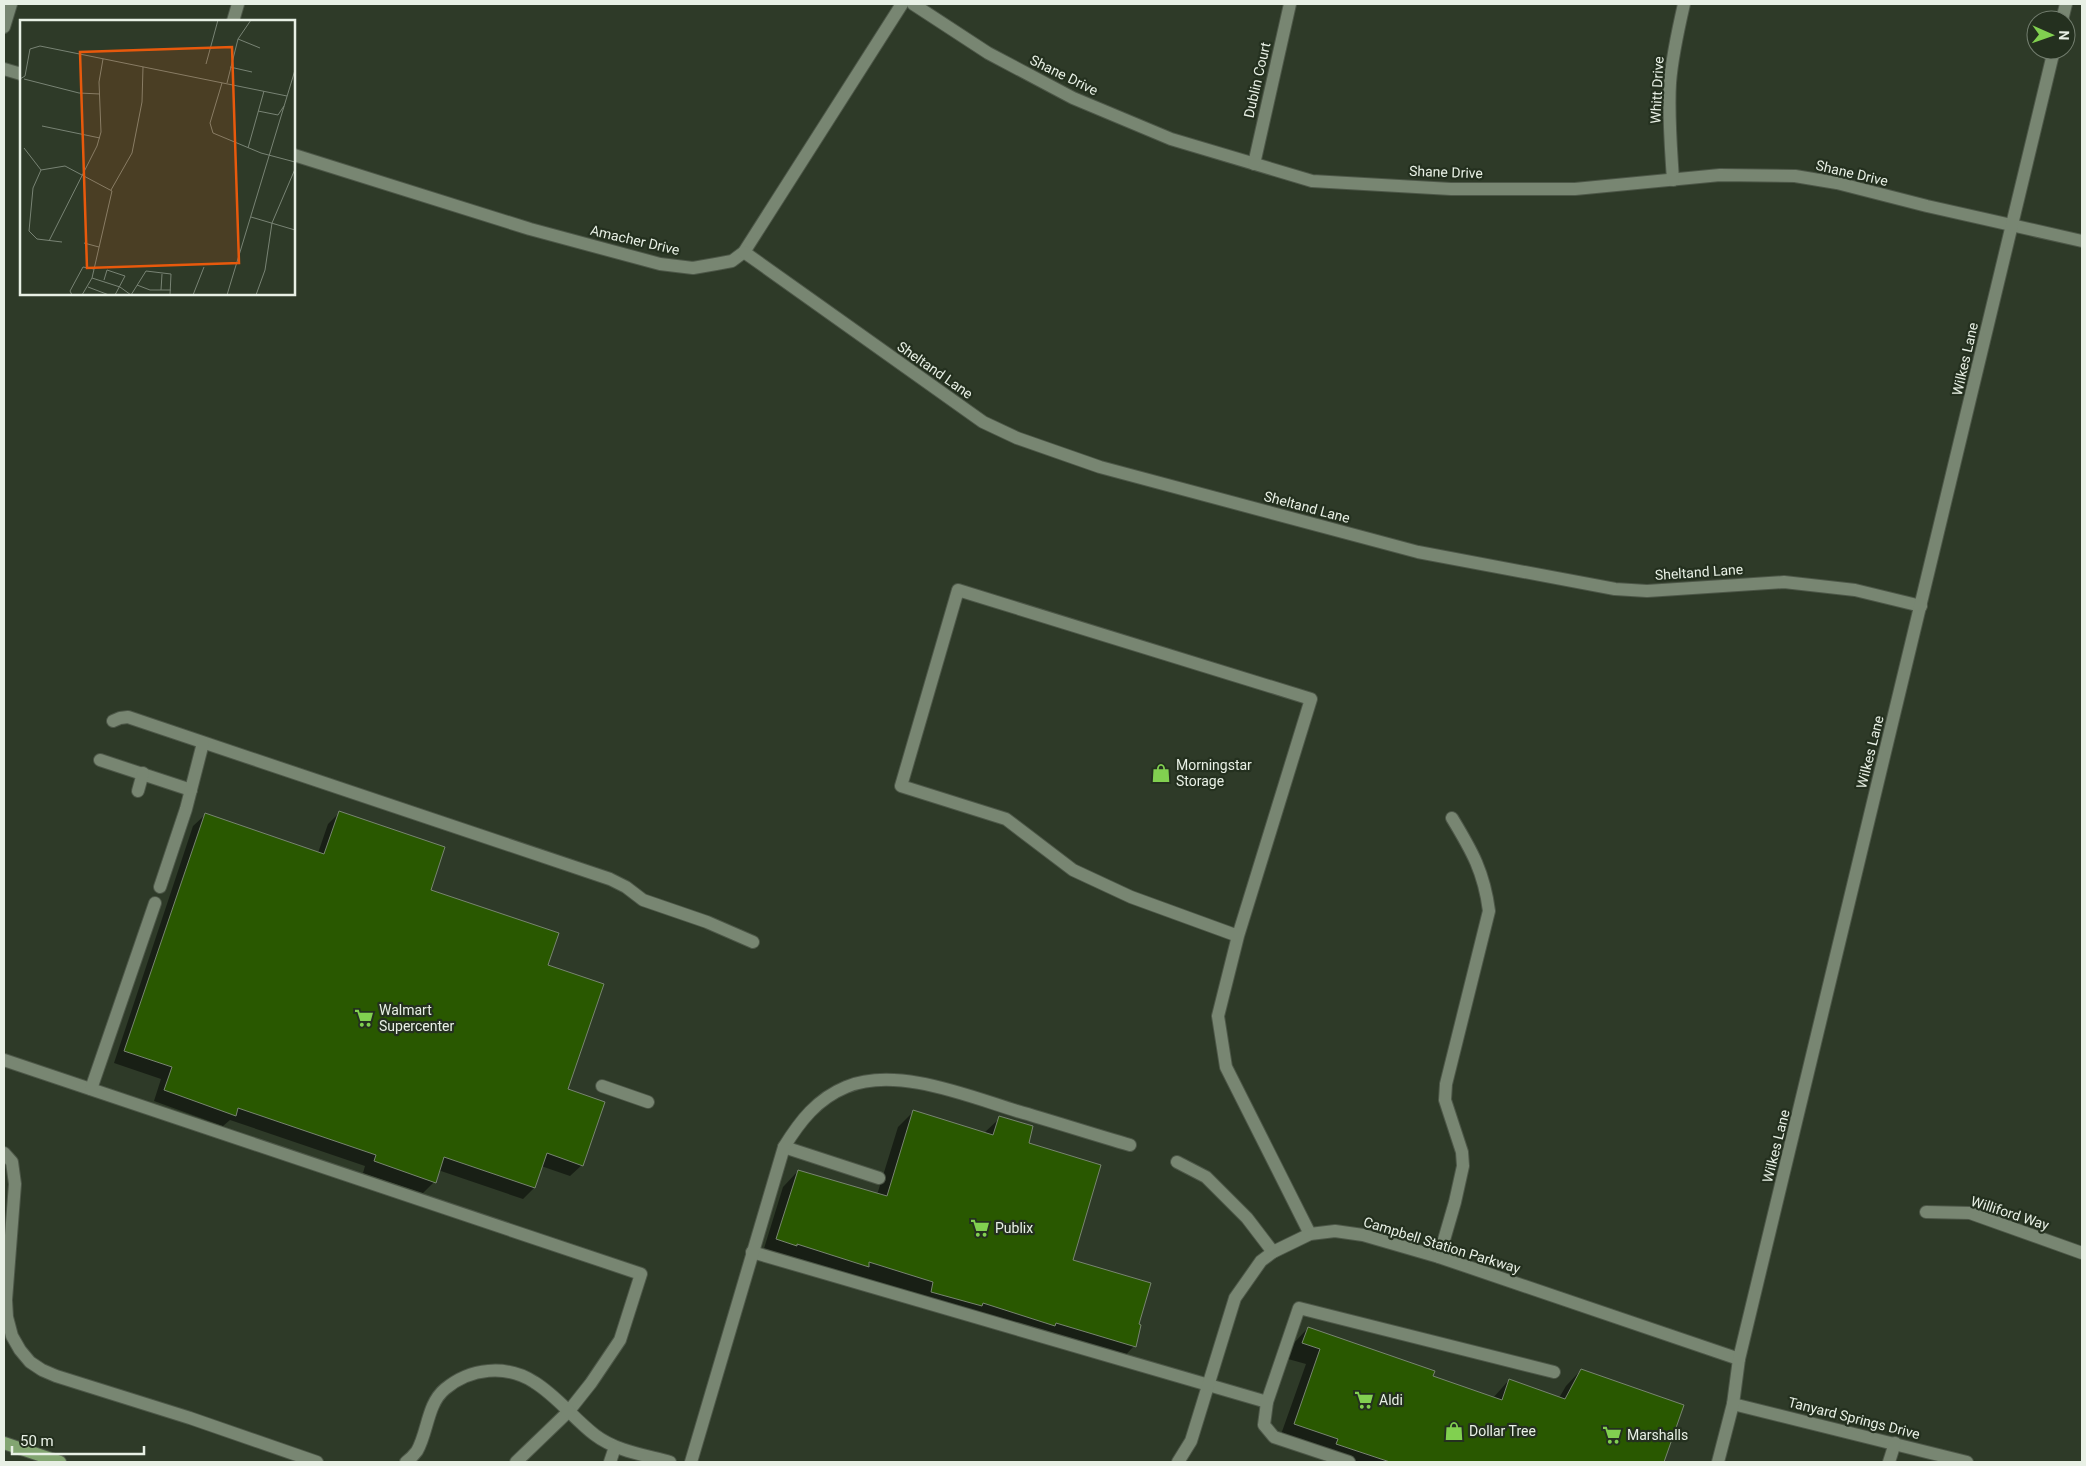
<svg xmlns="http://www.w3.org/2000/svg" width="2086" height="1466" font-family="Roboto,sans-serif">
	<rect width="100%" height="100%" fill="#2e3a28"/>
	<g fill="#0007">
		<polygon points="339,813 430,890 547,966 567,1090 582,1165 570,1176 541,1166 534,1188 523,1199 438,1170 434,1182 423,1193 363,1173 365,1166 230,1120 223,1126 154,1101 161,1079 114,1063 193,826 205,815 318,853 328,824"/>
		<polygon points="913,1112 984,1133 1000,1118 1028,1144 1072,1261 1138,1325 1134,1346 1119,1362 917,1307 919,1297 762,1255 783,1187 798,1171 877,1195 898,1127"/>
		<polygon points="1308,1328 1432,1377 1493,1398 1509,1380 1559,1398 1566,1386 1581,1370 1683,1405 1663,1462 1332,1462 1279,1440 1306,1364 1288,1359 1293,1344"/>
	</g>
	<g fill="#295800" stroke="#788571">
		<polygon points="339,811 445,847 431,890 559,933 548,965 604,984 568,1089 605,1102 583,1166 547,1153 535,1188 444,1157 436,1183 374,1161 376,1155 238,1108 236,1116 164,1090 172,1067 124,1051 205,813 324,854"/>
		<polygon points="913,1110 993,1135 999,1116 1033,1126 1029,1143 1101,1165 1073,1260 1151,1283 1139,1324 1141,1325 1136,1347 1056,1323 1055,1326 983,1303 982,1306 931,1292 933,1282 869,1262 869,1267 797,1244 797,1246 776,1239 798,1170 887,1196"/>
		<polygon points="1308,1327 1435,1371 1433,1376 1502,1400 1509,1379 1565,1399 1581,1369 1684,1405 1664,1462 1390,1462 1336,1444 1338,1439 1294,1424 1320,1349 1302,1343"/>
	</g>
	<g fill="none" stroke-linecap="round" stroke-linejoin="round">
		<g stroke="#4d5748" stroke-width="14">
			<g id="minor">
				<polyline points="913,4 988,53 1073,98 1171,139 1312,181 1451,189 1575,189 1720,175 1795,176 1837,183 1927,206 2082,241"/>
				<polyline points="2062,20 2066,4"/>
				<polyline points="233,21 238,4"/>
				<polyline points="4,27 11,4"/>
				<polyline points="4,69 21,74"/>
				<polyline points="294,155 530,229 660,264 693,268 716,264 732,261 744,252 902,4"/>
				<polyline points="1254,164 1290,4"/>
				<path d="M1673,180C1671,148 1668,115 1670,83C1672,57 1678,30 1684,4"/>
				<polyline points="744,252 983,422 1017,438 1100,467 1418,552 1615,589 1647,591 1784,582 1855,590 1921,606"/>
				<polyline points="113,721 120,718 128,717 610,879 626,887 643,900 707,922 753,942"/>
				<polyline points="100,760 191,790"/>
				<polyline points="138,791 143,773"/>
				<polyline points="160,887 186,809 203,743"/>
				<polyline points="1238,936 1131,897 1073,870 1006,819 901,786 958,590 1311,699 1238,936 1218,1016 1226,1067 1310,1234"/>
				<polyline points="4,1060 641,1274 620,1340 591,1383 568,1412 516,1462"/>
				<polyline points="602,1086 648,1102"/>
				<polyline points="91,1089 155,903"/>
				<polyline points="784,1147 879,1178"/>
				<polyline points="4,1153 12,1162 15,1184 6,1300 7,1317 12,1336 20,1350 30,1362 42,1370 56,1376 190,1418 317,1462"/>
				<polyline points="1177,1162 1206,1177 1247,1218 1273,1252"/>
				<polyline points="1926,1212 1970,1213 2082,1253"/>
				<polyline points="752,1252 1267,1402"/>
				<path d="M1439,1257L1455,1202L1463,1166L1462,1152L1445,1100L1446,1084L1489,911C1484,872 1472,851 1452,818"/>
				<polyline points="1733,1404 1967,1462"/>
				<path d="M406,1462C410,1459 414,1455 417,1451C428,1432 427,1404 445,1389C470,1368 506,1364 534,1382C557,1396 574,1419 595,1435C616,1451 645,1455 670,1462"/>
				<polyline points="610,1462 615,1447"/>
				<path d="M691,1462L784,1147C800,1121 817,1099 846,1087C896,1066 968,1096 1017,1111C1055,1122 1092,1134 1130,1145"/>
				<polyline points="1178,1462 1191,1441 1235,1298 1261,1261 1273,1252 1310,1234 1335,1231 1363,1235 1439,1257 1739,1359"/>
				<polyline points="1349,1462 1274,1437 1264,1425 1267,1402 1299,1308 1554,1372"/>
				<polyline points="1718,1462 1733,1404 1739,1359 2054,50"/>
				<polyline points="1889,1462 1895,1443"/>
			</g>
		</g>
		<g stroke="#4d5748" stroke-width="14">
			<polyline id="major" points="4,1443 60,1462"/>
		</g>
		<use href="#minor" stroke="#788672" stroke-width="12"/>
		<use href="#major" stroke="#82a571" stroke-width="12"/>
	</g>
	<defs>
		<g id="shop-bare" transform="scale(1.5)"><path d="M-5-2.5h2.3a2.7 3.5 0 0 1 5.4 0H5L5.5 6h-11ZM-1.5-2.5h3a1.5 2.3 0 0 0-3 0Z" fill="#81d050" stroke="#24301f" stroke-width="2.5" paint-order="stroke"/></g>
		<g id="supermarket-bare" transform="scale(1.5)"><path d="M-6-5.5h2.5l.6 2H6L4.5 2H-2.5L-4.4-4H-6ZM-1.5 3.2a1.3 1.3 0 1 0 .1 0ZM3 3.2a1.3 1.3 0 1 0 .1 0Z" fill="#81d050" stroke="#24301f" stroke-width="2.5" paint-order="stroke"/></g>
	</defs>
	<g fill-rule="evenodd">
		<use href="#shop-bare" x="1161" y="773"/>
		<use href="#supermarket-bare" x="364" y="1018"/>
		<use href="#supermarket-bare" x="980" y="1228"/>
		<use href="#supermarket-bare" x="1364" y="1400"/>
		<use href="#shop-bare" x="1454" y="1431"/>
		<use href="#supermarket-bare" x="1612" y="1435"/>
	</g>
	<g text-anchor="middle" stroke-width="4.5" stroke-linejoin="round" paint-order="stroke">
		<g font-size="14" fill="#e8f0e5" stroke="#24301f">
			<text transform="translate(1064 75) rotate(26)" y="5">Shane Drive</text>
			<text transform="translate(1257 80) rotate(-77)" y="5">Dublin Court</text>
			<text transform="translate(1657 90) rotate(-87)" y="5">Whitt Drive</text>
			<text transform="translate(1446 172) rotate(2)" y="5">Shane Drive</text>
			<text transform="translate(1852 173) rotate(13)" y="5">Shane Drive</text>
			<text transform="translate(635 240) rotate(13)" y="5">Amacher Drive</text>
			<text transform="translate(1965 359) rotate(-77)" y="5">Wilkes Lane</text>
			<text transform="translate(935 370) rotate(35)" y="5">Sheltand Lane</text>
			<text transform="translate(1307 507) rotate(15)" y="5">Sheltand Lane</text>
			<text transform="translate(1699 572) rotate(-4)" y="5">Sheltand Lane</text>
			<text transform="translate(1870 752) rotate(-76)" y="5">Wilkes Lane</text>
			<text transform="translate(1776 1146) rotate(-76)" y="5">Wilkes Lane</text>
			<text transform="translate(2010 1213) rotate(18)" y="5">Williford Way</text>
			<text transform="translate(1442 1245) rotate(17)" y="5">Campbell Station Parkway</text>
			<text transform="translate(1854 1418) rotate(14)" y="5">Tanyard Springs Drive</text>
		</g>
		<g font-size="14" fill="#e8f0e5" stroke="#24301f" text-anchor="start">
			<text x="1176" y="770">Morningstar<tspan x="1176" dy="16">Storage</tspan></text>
			<text x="379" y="1015">Walmart<tspan x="379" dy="16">Supercenter</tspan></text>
			<text x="995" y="1233">Publix</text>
			<text x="1379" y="1405">Aldi</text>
			<text x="1469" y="1436">Dollar Tree</text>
			<text x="1627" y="1440">Marshalls</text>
		</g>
	</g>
	<g transform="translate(20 20)">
		<rect width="275" height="275" fill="#2e3a28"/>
		<path fill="none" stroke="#788374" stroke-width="1" d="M218,19L240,28M186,44L198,0M210,47L232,52M0,59L5,56L10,29L20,26L267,76M4,59L59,73L80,74M202,63L190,103L193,113L241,133L275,142M207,63L218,19L231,0M238,91L258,95L264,86M22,106L80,118M4,128L21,150M228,128L244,71M21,150L45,146L92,171L72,258L62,275M21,150L13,168L9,211L17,219L42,222M91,170L112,133L122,82L123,47M231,197L275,210M29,221L77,126L81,112L79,62L83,39M64,223L79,227M72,258L100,267L111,275L126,251L151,254L150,275M84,260L87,250L105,256L95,275M117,265L130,270H151M68,267L89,275M141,270L142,254M52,275L50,271L63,247L74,249M173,275L184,247M207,275L275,50M236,275L245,250L252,203L275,149"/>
		<path fill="#e8590c" fill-opacity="0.15" stroke="#e8590c" stroke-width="2.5" d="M212,27L219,243L67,248L60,32Z"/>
		<rect width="275" height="275" fill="none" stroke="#e8f0e5" stroke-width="2.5"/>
	</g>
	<rect width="2086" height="1466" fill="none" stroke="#e8f0e5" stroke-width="10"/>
	<g transform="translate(2051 35) rotate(92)"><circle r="24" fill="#24301f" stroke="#727d6e"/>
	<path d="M0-4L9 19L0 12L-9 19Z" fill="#81d050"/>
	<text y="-8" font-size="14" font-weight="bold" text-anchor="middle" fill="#e8f0e5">N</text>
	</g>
	<path d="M12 1446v8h132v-8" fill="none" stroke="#e8f0e5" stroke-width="2.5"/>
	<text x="20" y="1446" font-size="15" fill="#e8f0e5" stroke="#24301f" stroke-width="4" paint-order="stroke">50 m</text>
</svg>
